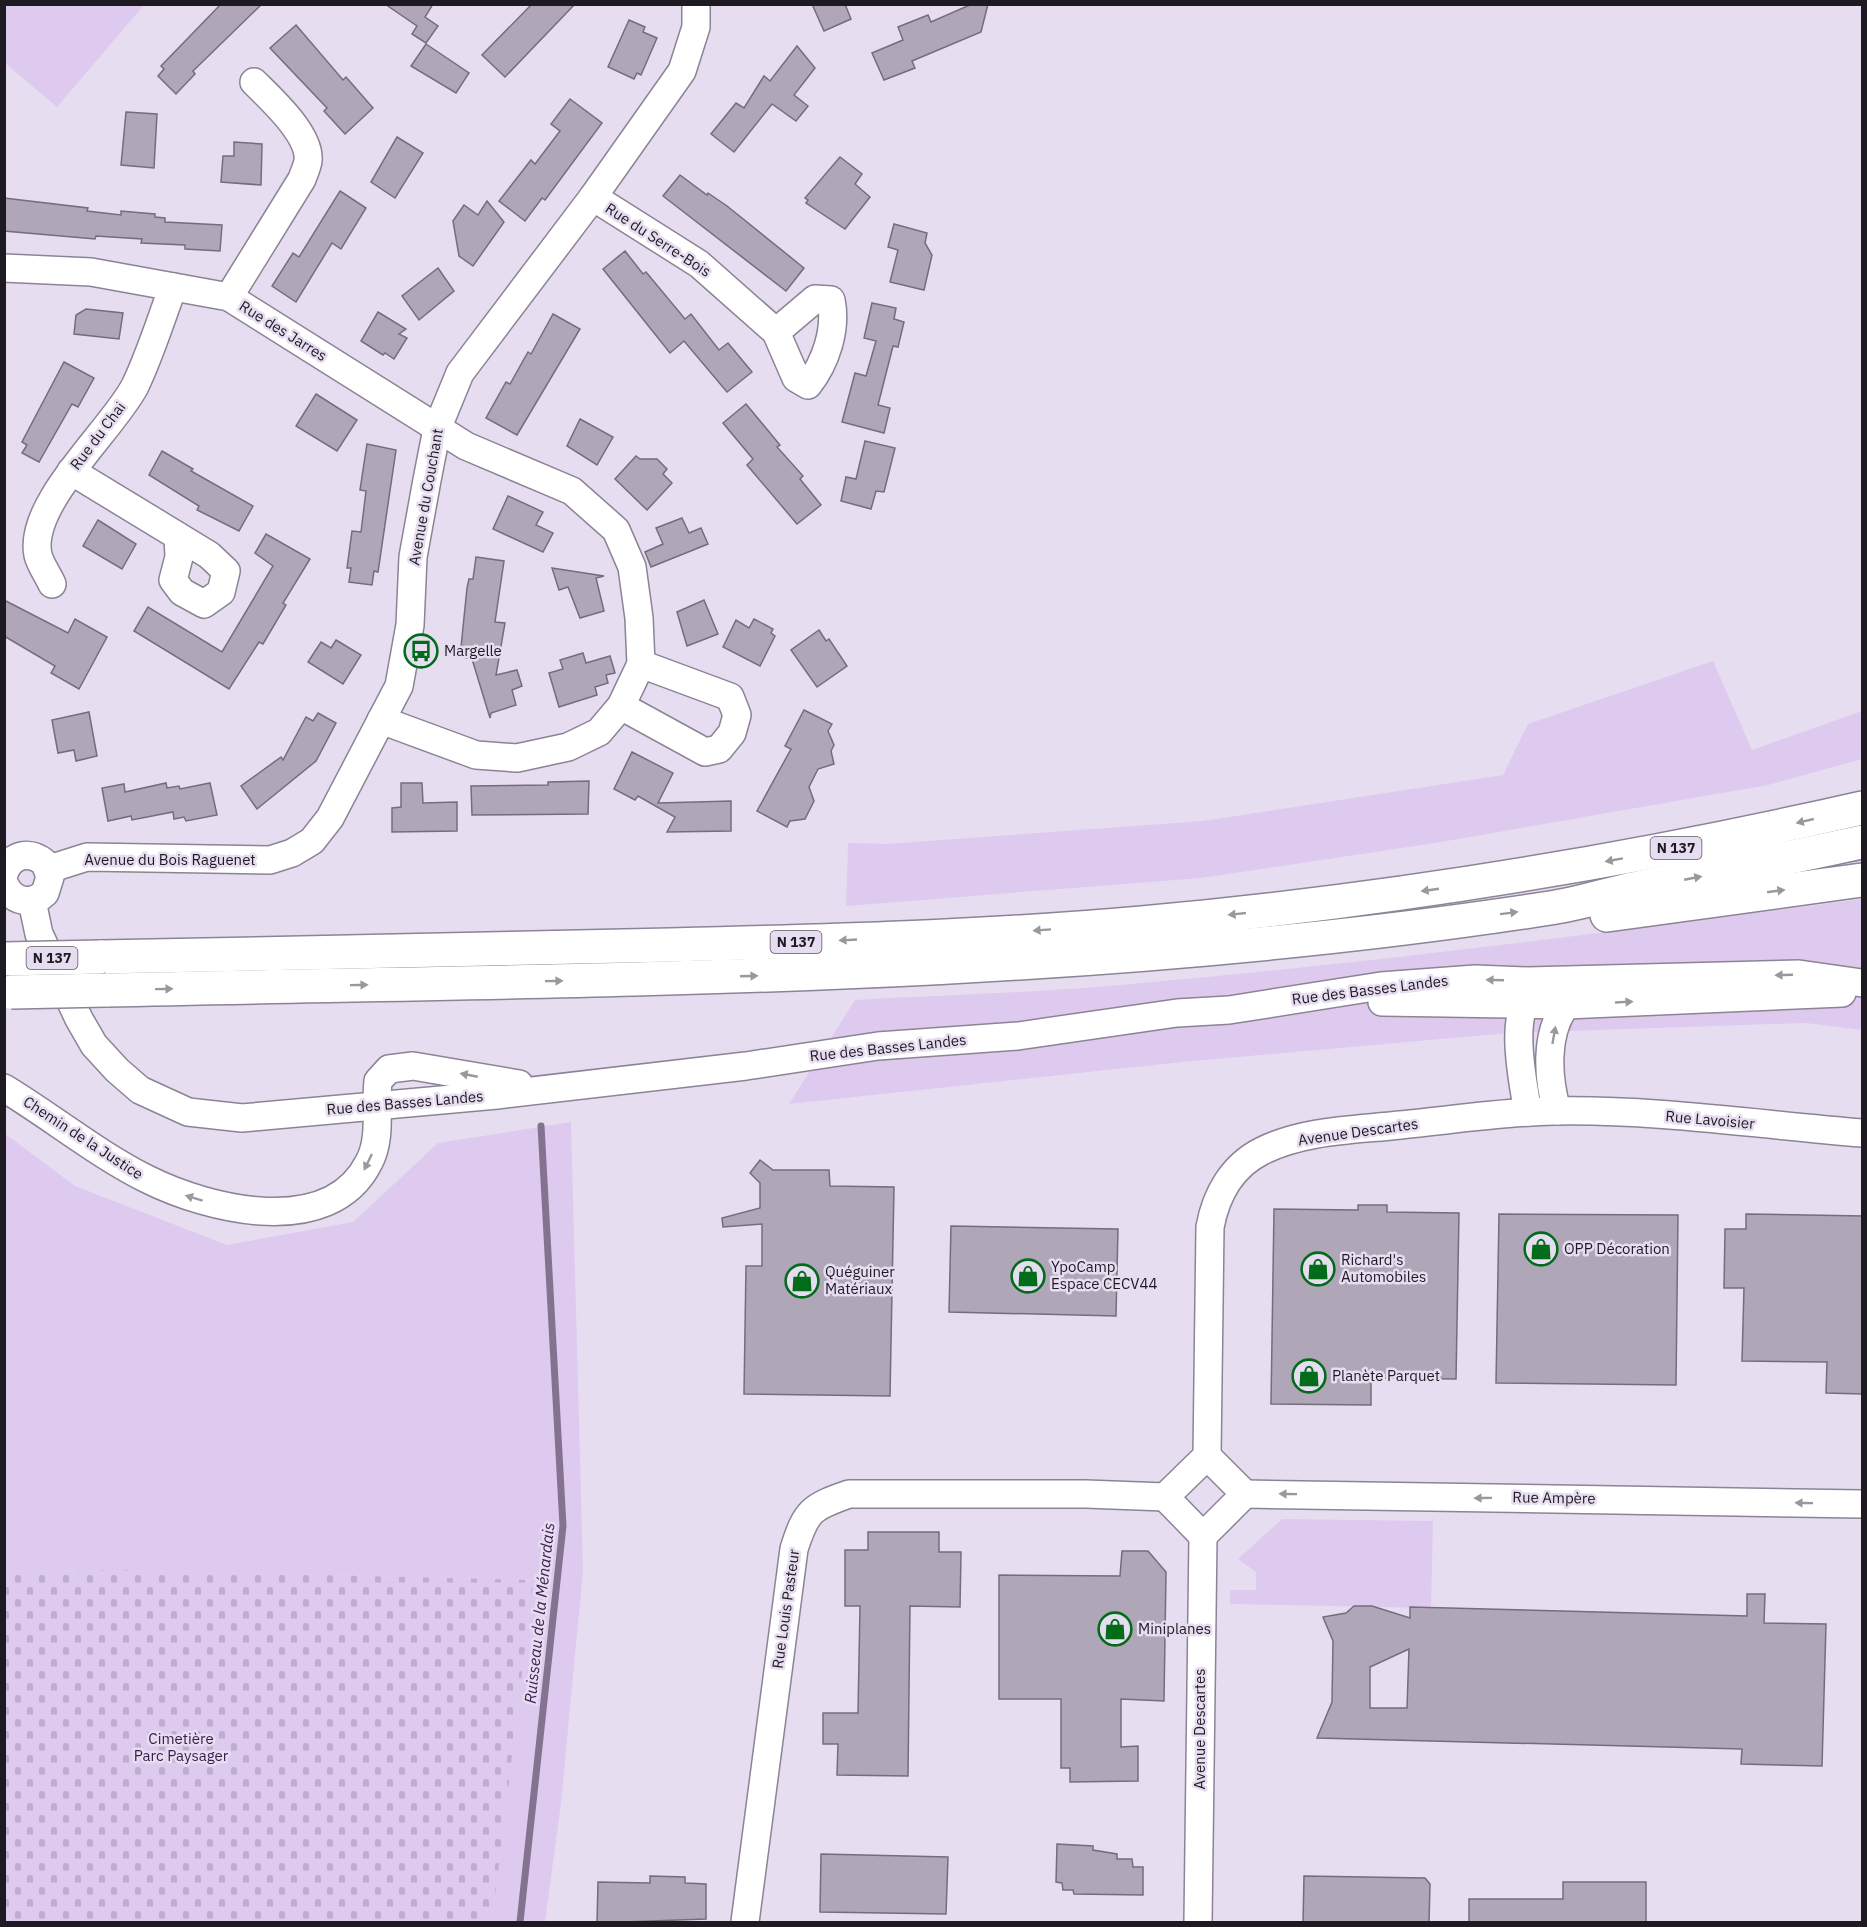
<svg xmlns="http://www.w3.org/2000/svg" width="1867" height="1927" font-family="'IBM Plex Sans',sans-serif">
	<defs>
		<pattern id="cemetery-stones" width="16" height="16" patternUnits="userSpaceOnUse" patternTransform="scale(1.5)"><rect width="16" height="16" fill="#decaee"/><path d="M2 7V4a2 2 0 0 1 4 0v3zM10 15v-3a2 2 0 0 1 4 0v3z" fill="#beadcc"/></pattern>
	</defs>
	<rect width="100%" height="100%" fill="#e7ddf0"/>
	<g fill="#decaee">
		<polygon points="5,4 144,4 144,5 57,107 5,63"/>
		<polygon points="1713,661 1752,750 1862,711 1862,759 1768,785 1435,843 1201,878 846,906 848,843 887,844 1203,821 1503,775 1528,724"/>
		<path d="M1862,899V1030L1806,1023L1508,1033L1182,1062L789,1104L855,1000C943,995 1032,993 1120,985C1368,963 1615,932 1862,899Z"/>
		<polygon points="571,1122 583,1571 561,1803 545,1922 492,1922 532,1580 126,1570 5,1571 4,1133 75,1186 227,1245 353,1222 438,1143"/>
		<polygon points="1282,1519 1433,1521 1431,1608 1230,1604 1230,1590 1256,1590 1256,1572 1238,1559"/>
	</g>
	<polygon fill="url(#cemetery-stones)" points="126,1570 533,1580 492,1922 5,1922 5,1571"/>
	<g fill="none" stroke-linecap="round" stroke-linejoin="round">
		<polyline stroke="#837391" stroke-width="7" points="520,1922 563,1526 541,1126"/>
	</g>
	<g fill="#afa6b8" stroke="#756c7d" stroke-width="1.5" fill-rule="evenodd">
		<polygon points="221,4 262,4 193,71 195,74 176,94 158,76 164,69 161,66"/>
		<polygon points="385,4 433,4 425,17 438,26 426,43 412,34 417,26"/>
		<polygon points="532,4 575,4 505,77 482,55"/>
		<polygon points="812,4 845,4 851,19 824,31"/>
		<polygon points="972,4 988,4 981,32 912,61 915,68 884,80 872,53 903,40 898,27 928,15 931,22"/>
		<polygon points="629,20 645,27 643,32 657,38 641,75 637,73 634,79 608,67"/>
		<polygon points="296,25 343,80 346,77 373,108 345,134 324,111 327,108 270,48"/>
		<polygon points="426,44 469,73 456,93 411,66"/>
		<polygon points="797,46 815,68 794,95 808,106 796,121 772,104 734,152 711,134 736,103 744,108 764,76 770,81"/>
		<polygon points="570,99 602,123 545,200 542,198 525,221 499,201 531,160 535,164 560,131 551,124"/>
		<polygon points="126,112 157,114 154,168 121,165"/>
		<polygon points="397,137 423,153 395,198 371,182"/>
		<polygon points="234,142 262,144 261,185 221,182 223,156 234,156"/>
		<polygon points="840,157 862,174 855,184 870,197 845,229 806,203 808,200 805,198"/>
		<polygon points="680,175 707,195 708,193 727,206 804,268 786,291 663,196"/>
		<polygon points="340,191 366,208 341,249 332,243 296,302 272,286 293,253 299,257"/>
		<polygon points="4,198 88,208 87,211 121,215 121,211 155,214 155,217 165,218 165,222 222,225 220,251 185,249 185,245 141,243 142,239 96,236 95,239 4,231"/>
		<polygon points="487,201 504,222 473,266 459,256 453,221 464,205 478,215"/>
		<polygon points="894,224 927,233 925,243 932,255 924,290 890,282 898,250 888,247"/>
		<polygon points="625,251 643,274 646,272 685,319 691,314 719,350 728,343 752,372 727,392 684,341 670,353 603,269"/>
		<polygon points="438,268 454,291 419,320 402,296"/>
		<polygon points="872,303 896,308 894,319 904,322 898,347 893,346 878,405 890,408 884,433 842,422 855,373 866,376 876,341 864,338"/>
		<polygon points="86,309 123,313 119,339 74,334 76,315"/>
		<polygon points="378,312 406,329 399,334 407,338 394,359 385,353 383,355 361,341"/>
		<polygon points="553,314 580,329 517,435 486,418 506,382 510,384 528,352 531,354"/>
		<polygon points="64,362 94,378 78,407 72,404 39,462 22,453 27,445 22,442"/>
		<polygon points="316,394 357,420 337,451 296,426"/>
		<polygon points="746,404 780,445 777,447 803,476 800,479 821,505 797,524 747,465 753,459 723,423"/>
		<polygon points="580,419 613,437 597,465 567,446"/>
		<polygon points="865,441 895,448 884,492 876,491 871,509 841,501 846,477 856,479"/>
		<polygon points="367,444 396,450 378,572 374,571 372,585 349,582 351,568 347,568 352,531 361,532 366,491 360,490"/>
		<polygon points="162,451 193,469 191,471 253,506 239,531 197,510 199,506 149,475"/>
		<polygon points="636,456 640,459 657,459 667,469 663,474 672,483 647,510 615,479"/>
		<polygon points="508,496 543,512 536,525 553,533 543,552 493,529"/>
		<polygon points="682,518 689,533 701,528 708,544 651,567 645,552 663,544 656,528"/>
		<polygon points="98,520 136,544 122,569 83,546"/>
		<polygon points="266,534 310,559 283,603 286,605 263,644 259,642 229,689 134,631 148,607 222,652 273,566 255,553"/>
		<polygon points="476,557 504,561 495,622 505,623 496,675 517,670 522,686 512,690 516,705 491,713 490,718 472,659 460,657 467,588 469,579 473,579"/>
		<polygon points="552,568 604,576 596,578 604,611 580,618 568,587 559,590"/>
		<polygon points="4,600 68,633 75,619 107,637 79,689 51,673 55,666 4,636"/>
		<polygon points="704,600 718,634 687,646 677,612"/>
		<polygon points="754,619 773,629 771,633 775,636 760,666 723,647 736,620 749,628"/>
		<polygon points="819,630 826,641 829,639 847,666 817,687 791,650"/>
		<polygon points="336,640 361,655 343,684 308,662 321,642 331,648"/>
		<polygon points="583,653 586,663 610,656 615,673 606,675 608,683 595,687 597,695 559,707 549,673 563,669 560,660"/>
		<polygon points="804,710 832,724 828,731 834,745 831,751 834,764 818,769 809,787 814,801 805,819 790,821 787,827 757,811 791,749 785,746"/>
		<polygon points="89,712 97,756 76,761 74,750 58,753 52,720"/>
		<polygon points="318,713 336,723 316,761 257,809 241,786 281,757 283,760 306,717 313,721"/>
		<polygon points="632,752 673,773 658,803 731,801 731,831 667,832 675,817 638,796 635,800 614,789"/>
		<polygon points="589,781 588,814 472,815 471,786 548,785 548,782"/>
		<polygon points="166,783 167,788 179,786 180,789 210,783 217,815 186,821 184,817 174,819 173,812 132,820 131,816 108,821 102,788 124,784 125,792"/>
		<polygon points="401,783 422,783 423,803 457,802 457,831 392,832 392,808 401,807"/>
		<polygon points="760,1160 773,1170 829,1170 830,1186 894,1187 890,1396 744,1394 746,1266 762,1266 762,1224 723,1227 722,1218 760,1208 760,1183 750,1173"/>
		<polygon points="1358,1205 1387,1205 1387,1212 1459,1213 1456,1379 1371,1378 1371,1405 1271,1404 1274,1209 1358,1210"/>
		<polygon points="1499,1214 1678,1215 1676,1385 1496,1383"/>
		<polygon points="1746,1214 1863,1216 1863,1394 1826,1393 1827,1362 1742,1361 1744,1288 1724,1288 1725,1229 1746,1229"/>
		<polygon points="951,1226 1118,1229 1116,1316 949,1312"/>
		<polygon points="868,1532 939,1532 939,1552 961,1552 960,1607 910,1606 908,1776 837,1775 838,1744 823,1744 823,1713 858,1713 860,1606 845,1606 845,1550 868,1550"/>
		<polygon points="1122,1551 1148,1551 1166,1572 1164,1701 1121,1699 1121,1747 1138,1746 1138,1781 1070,1782 1070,1768 1061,1768 1061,1699 999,1699 999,1575 1120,1576"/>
		<path d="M1747,1594H1765L1764,1623L1826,1624L1822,1766L1741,1764L1742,1749L1317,1738L1332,1702L1333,1641L1323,1617L1346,1613L1354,1606H1372L1410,1618V1607L1747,1616ZM1409,1649L1407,1708H1370V1667Z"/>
		<polygon points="1057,1844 1093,1846 1093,1850 1117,1854 1117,1859 1132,1859 1133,1867 1143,1867 1143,1895 1074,1894 1073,1890 1063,1890 1062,1883 1056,1882"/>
		<polygon points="821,1854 948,1857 946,1914 820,1912"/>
		<polygon points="650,1876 685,1877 685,1883 706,1884 706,1919 597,1923 598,1882 650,1883"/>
		<polygon points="1304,1876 1425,1878 1430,1884 1429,1923 1303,1923"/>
		<polygon points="1563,1882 1646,1882 1646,1923 1469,1923 1469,1899 1563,1899"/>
	</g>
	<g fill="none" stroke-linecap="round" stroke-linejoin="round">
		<g stroke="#8c8395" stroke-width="30">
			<g id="minor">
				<path d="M593,197L699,264L776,332L796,378L808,385C826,362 837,329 831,300L815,299L776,332"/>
				<polyline points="4,268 91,272 229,297 466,446 572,491 616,530 632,567 639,618 641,664 621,706 599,732 568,747 517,758 476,755 381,720"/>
				<path d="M229,297L302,179C304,173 307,167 308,161C311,135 271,99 254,82"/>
				<polyline points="71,471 209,555 226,571 221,592 204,604 182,592 173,580 179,557 178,536"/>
				<path d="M52,584C48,575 40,564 38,555C27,504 113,429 135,386C150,355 161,319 173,287"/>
				<polyline points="621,706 705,752 719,749 732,733 737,715 730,697 641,664"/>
				<polyline points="49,869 87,857 270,860 292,853 312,841 330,818 399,686 410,625 413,557 427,480 437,429 460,373 593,197 682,71 696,27 696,4"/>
				<path d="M4,874C10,854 30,850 45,863L50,877L45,893C31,906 12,902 4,883"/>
				<polyline points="32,901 39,934 79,1019 94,1045 117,1070 140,1090 188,1112 242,1118 497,1095 746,1066 878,1046 1018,1036 1177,1013 1229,1010 1381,986 1475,979 1528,981 1799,974 1862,983"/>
				<polyline points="1382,1002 1566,1005 1842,993"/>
				<path d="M4,1088C52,1117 97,1154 147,1179C209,1210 330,1240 369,1162C382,1138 375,1107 378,1081L389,1069L413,1066L519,1084"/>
				<path d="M1557,1111C1548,1079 1544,1034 1566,1005"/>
				<path d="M1528,1112C1524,1089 1506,1004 1535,995"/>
				<path d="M1207,1456L1210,1227C1216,1195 1232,1166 1262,1151C1304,1130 1355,1130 1400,1125C1451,1120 1503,1112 1554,1111C1654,1109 1763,1125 1862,1133"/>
				<polygon points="1207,1456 1245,1494 1203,1536 1165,1497"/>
				<polyline points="1245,1494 1862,1504"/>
				<path d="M745,1922L794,1549C806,1511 811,1507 849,1494H1086L1165,1497"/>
				<polyline points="1198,1922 1203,1536"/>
			</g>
		</g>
		<g stroke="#8c8395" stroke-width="36">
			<g id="highway">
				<polyline points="1607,915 1862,880"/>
				<path d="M100,957C290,953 480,950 670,945C827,941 985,937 1142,923C1385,901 1625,862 1862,808"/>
				<path d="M106,990C588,979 1072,982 1550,908C1576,904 1602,896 1628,890C1706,874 1784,859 1862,842"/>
			</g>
		</g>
		<use href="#minor" stroke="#fff" stroke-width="27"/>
		<use href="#highway" stroke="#fff" stroke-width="33"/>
		<g stroke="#8c8395" stroke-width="36" stroke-linecap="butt">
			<g id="highway-bridge">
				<polyline points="4,959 100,957"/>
				<polyline points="11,992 106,990"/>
			</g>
		</g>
		<use href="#highway-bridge" stroke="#fff" stroke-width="33"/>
	</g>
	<defs><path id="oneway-solid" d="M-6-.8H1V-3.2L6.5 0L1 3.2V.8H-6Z" transform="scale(1.5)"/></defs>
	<g fill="#9a989b">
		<use href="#oneway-solid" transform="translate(1805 821) rotate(167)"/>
		<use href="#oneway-solid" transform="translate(1614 860) rotate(170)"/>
		<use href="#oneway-solid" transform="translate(1693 878) rotate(-11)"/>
		<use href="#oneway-solid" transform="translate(1430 890) rotate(172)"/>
		<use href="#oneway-solid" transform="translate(1776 891) rotate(-8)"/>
		<use href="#oneway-solid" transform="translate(1509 913) rotate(-7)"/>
		<use href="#oneway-solid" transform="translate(1237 914) rotate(174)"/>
		<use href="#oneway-solid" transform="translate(1042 930) rotate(176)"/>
		<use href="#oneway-solid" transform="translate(848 940) rotate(177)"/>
		<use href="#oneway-solid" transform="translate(1784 975) rotate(178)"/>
		<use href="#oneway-solid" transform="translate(749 976) rotate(-2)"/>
		<use href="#oneway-solid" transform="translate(1495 980) rotate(-178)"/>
		<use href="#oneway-solid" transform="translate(554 981) rotate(-1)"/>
		<use href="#oneway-solid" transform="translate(359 985) rotate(-1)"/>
		<use href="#oneway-solid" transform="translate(164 989) rotate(-1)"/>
		<use href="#oneway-solid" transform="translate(1624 1002) rotate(-3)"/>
		<use href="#oneway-solid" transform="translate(1554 1035) rotate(-80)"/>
		<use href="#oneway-solid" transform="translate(469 1075) rotate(-169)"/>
		<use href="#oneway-solid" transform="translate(368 1162) rotate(116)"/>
		<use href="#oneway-solid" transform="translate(194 1198) rotate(-163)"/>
		<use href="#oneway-solid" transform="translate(1288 1494) rotate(-179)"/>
		<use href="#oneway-solid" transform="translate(1483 1498) rotate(179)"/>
		<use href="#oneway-solid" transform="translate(1804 1503) rotate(-179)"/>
	</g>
	<defs>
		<g id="bus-ring" transform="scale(1.725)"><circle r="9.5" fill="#e7ddf0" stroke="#036c1b" stroke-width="1.5"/><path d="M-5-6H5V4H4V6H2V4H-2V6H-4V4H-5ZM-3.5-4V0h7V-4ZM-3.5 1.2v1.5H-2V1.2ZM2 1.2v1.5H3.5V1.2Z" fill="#036c1b"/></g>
		<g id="shop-ring" transform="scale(1.725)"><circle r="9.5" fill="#e7ddf0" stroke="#036c1b" stroke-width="1.5"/><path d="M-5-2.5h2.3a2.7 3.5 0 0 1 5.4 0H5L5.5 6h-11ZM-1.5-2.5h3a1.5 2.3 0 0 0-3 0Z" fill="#036c1b"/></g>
	</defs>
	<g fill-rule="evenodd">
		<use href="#bus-ring" x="421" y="651"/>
		<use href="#shop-ring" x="1541" y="1249"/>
		<use href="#shop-ring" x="1318" y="1269"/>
		<use href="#shop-ring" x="1028" y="1276"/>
		<use href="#shop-ring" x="802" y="1281"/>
		<use href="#shop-ring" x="1309" y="1376"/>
		<use href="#shop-ring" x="1115" y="1629"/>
	</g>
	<g text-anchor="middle" stroke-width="5" stroke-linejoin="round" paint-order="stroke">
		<g fill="#e7ddf0" stroke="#5a545f" stroke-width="1.5">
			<rect x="1650.5" y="837" width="51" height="22" rx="4.5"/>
			<rect x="770.5" y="931" width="51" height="22" rx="4.5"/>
			<rect x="26.5" y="947" width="51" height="22" rx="4.5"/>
		</g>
		<g font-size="14" font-weight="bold" fill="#1e1a21">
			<text x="1676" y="853">N 137</text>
			<text x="796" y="947">N 137</text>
			<text x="52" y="963">N 137</text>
		</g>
		<g font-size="15" fill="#1e1a21" stroke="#e7ddf0">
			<text transform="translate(658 240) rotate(33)" y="5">Rue du Serre-Bois</text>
			<text transform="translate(283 331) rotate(32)" y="5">Rue des Jarres</text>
			<text transform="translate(98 436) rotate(-53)" y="5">Rue du Chai</text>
			<text transform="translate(426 497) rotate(-80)" y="5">Avenue du Couchant</text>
			<text x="170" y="865">Avenue du Bois Raguenet</text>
			<text transform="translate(1370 990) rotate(-7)" y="5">Rue des Basses Landes</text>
			<text transform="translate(888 1048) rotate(-6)" y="5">Rue des Basses Landes</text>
			<text transform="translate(405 1103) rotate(-5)" y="5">Rue des Basses Landes</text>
			<text transform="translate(1710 1120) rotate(5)" y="5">Rue Lavoisier</text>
			<text transform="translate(1358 1132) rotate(-8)" y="5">Avenue Descartes</text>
			<text transform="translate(83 1138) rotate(33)" y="5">Chemin de la Justice</text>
			<text transform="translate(1554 1498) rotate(1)" y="5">Rue Ampère</text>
			<text transform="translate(786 1609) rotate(-82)" y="5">Rue Louis Pasteur</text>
			<text transform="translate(1200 1729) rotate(-90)" y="5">Avenue Descartes</text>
		</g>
		<g font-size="15" fill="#1e1a21" stroke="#e7ddf0" text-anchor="start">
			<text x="444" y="656">Margelle</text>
			<text x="1564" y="1254">OPP Décoration</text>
			<text x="1341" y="1265">Richard's<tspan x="1341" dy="17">Automobiles</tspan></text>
			<text x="1051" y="1272">YpoCamp<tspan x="1051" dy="17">Espace CECV44</tspan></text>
			<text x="825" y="1277">Quéguiner<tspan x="825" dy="17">Matériaux</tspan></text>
			<text x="1332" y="1381">Planète Parquet</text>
			<text x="1138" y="1634">Miniplanes</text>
		</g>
		<g font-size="15" fill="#381a4c" stroke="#e7ddf0">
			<text x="181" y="1744">Cimetière<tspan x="181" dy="17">Parc Paysager</tspan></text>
		</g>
		<g font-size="16" font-style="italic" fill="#3f2153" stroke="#e7ddf0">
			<text transform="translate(539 1613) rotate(-84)" y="6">Ruisseau de la Ménardais</text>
		</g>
	</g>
	<rect width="1867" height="1927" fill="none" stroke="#1e1a21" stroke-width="12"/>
</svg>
